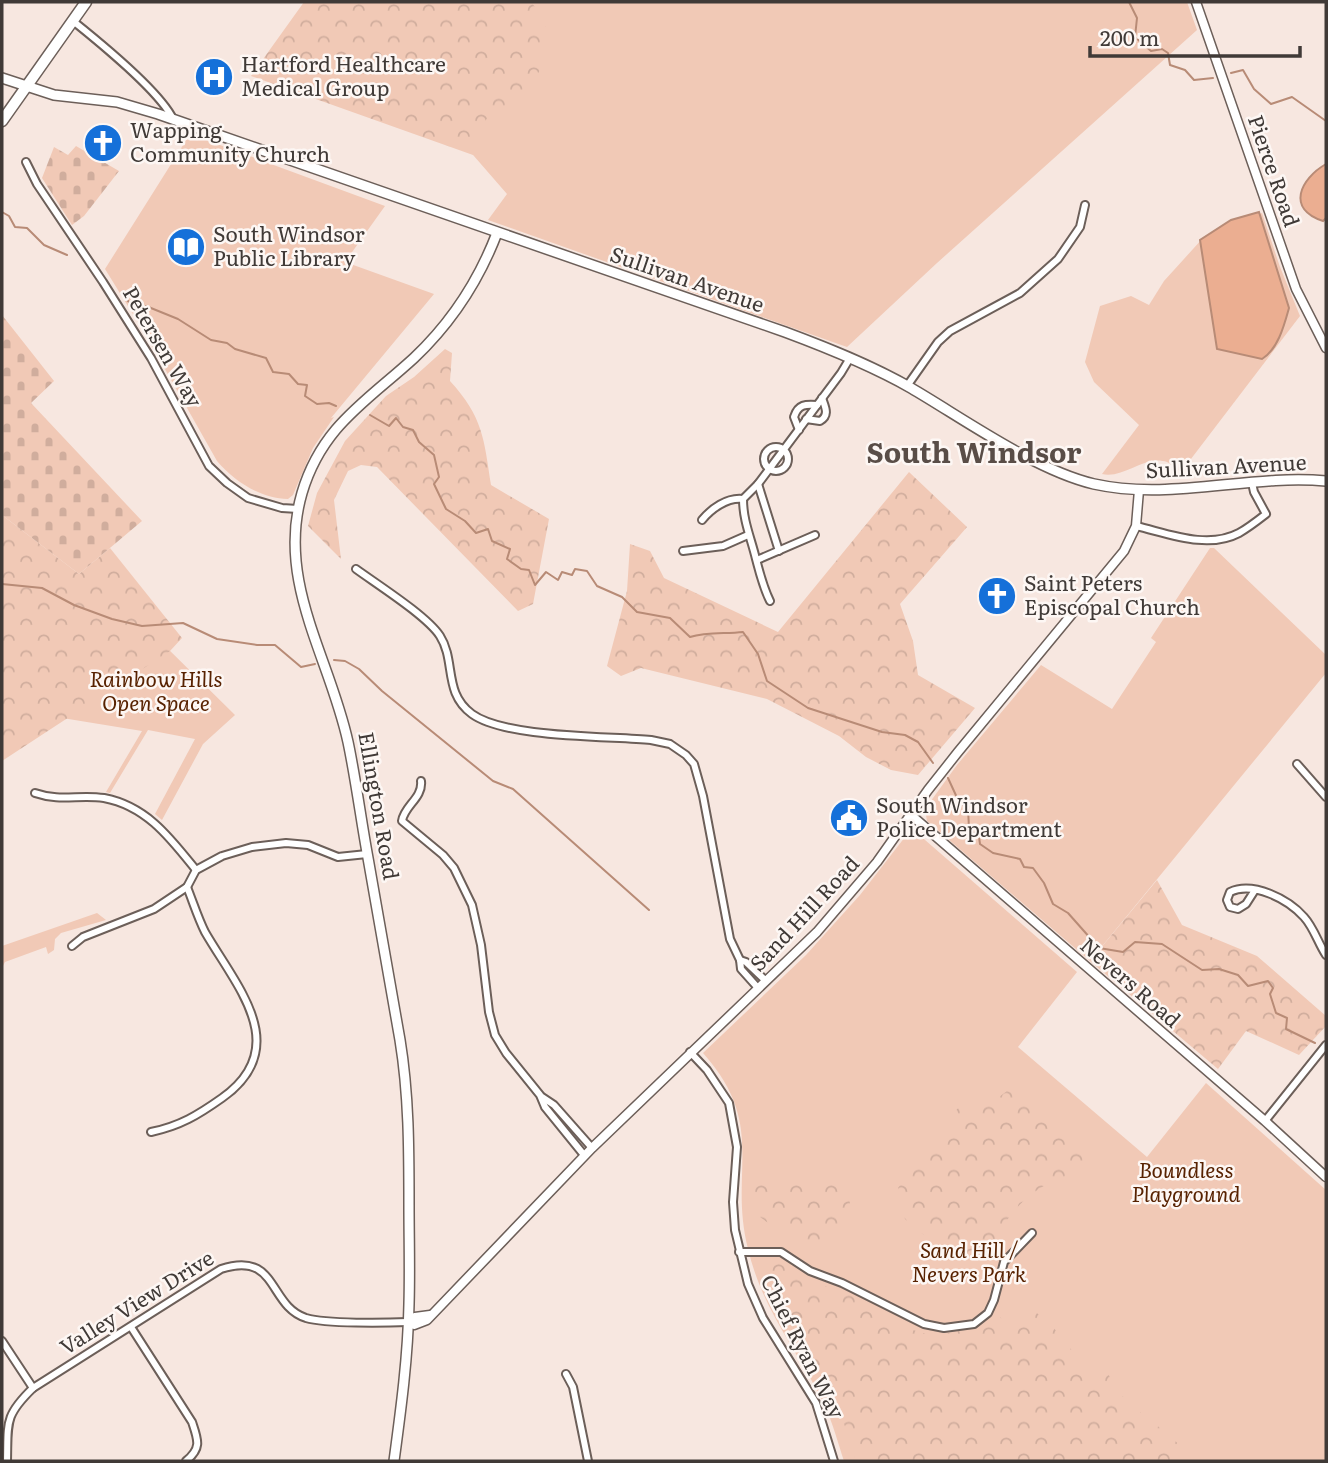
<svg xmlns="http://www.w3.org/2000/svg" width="1328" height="1463" font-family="Literata,serif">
	<defs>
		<pattern id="forest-crowns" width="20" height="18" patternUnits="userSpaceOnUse" patternTransform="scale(1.75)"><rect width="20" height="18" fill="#f1c9b6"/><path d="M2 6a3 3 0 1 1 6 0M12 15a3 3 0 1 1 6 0" fill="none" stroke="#d0ad9d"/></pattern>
		<pattern id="cemetery-stones" width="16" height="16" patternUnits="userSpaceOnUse" patternTransform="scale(1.75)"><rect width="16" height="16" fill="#f1c9b6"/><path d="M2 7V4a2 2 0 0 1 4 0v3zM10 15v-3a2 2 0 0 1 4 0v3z" fill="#d0ad9d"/></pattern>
	</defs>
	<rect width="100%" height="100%" fill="#f7e7e0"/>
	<g fill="#f1c9b6">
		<polygon points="340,2 1187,2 1197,30 937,263 847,347 488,220 507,194"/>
		<path d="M190,134L385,206L345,262L434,294L331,418L334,417L313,448L293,495L288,499C260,498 235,482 217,461L144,332L105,269Z"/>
		<path d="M1262,213L1280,267L1300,316L1181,472C1177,470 1172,464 1167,462C1145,454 1124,479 1102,474L1139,425L1094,382L1085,362L1100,306L1131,296L1149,305L1164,281L1203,238Z"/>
		<polygon points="1210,548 1214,548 1326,655 1326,673 1090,961 927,821 925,809 957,765 1041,665 1112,709 1156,642 1151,638"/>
		<polygon points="161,642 235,715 203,744 162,820 155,814 195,739 148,730 110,793 106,792 142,731 50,716"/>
		<path d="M910,833H917L1077,972L1018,1047L1147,1157L1206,1083L1326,1190V1461H844C838,1443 833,1424 825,1406C798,1350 763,1312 748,1249C728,1170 768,1126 703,1053L806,955L860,895L905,837Z"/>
		<polygon points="97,913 106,920 61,933 55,939 54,950 48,954 46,947 5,962 3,966 2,946"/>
	</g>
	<g fill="url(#forest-crowns)">
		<polygon points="304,2 531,2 539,12 548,33 543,65 525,95 490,114 481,127 473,155 251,76"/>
		<path d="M445,349L452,353L450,381C483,417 484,439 491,485L549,519L533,604L518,611L377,467L361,465L348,471L334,500L341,559L308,526L317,493L345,441L386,396L414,377Z"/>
		<polygon points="909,472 967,527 900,604 913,641 918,675 975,708 918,775 891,770 866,757 839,736 767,699 641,668 621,676 607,666 627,591 630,544 650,551 664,578 778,632"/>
		<polygon points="2,515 79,574 110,548 182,638 170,651 2,761"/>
		<polygon points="1157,880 1182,925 1257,956 1326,1016 1326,1026 1299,1055 1246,1031 1218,1069 1090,961"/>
		<path d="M1007,1091L1016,1094L1050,1116L1056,1129L1084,1153L1087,1167L1083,1173C1047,1177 1018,1200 1000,1231C997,1238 995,1245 992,1252C987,1260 982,1267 983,1277L980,1278L953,1251L931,1241L905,1219L898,1202V1188L917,1162L927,1156L940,1143L957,1109L968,1102L981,1103L995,1100Z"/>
		<path d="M763,1175L770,1177L775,1185C797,1186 820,1172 842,1181L848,1190L851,1211L840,1243L807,1246L796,1236L779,1231L760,1217L751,1196L753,1182Z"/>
		<path d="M759,1258L778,1259L802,1275L824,1286L846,1292L910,1329L926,1334L953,1333L999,1317L1008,1321L1034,1311L1049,1322L1086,1368L1090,1370L1101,1368C1114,1377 1108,1379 1116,1389C1137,1414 1169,1430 1190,1457V1461H856L840,1411L813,1363L794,1337L756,1262Z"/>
	</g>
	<g fill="url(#cemetery-stones)">
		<polygon points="76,146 119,171 84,216 72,225 42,178 54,147 68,155"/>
		<polygon points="2,315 54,381 31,403 142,521 79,574 2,515"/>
	</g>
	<g fill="#ebae91" stroke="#b88b76" stroke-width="2">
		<path d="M1326,164V218L1323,221C1286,209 1300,179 1326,164Z"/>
		<path d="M1259,212L1289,308C1284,326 1278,349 1262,359L1217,349L1200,240L1231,220Z"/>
	</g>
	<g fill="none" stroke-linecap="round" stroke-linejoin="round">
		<g stroke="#b88b76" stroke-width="2">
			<polyline points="1129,2 1137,18 1135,37 1151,51 1162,49 1168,53 1170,65 1185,70 1194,80 1213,78"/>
			<polyline points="1231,73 1243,70 1254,89 1271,104 1292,97 1326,121"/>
			<polyline points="2,212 9,216 15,227 27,228 44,245 67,255"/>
			<polyline points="126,299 135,308 146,306 178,319 211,340 227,343 235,349 266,358 273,372 289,374 298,384 307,385 305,396 317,404 329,403 336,406"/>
			<path d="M370,415L389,426L396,418L403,427L413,430L419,442L434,455L439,477L434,484L446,509L465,521L476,533L488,529L492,541L510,549L507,559L521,569L529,570L535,585L546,572L558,580L562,572L572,575L575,569L587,571L597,586L622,597L637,612L670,618L690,637C707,632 725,634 743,632L758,654L767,681L808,708L882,732L905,735L918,742L933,763"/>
			<polyline points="2,584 42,588 74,605 112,619 142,626 183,623 217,639 257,645 275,645 301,667 315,664"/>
			<polyline points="334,660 345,661 359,669 382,691 493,781 513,789 649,910"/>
			<polyline points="948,778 959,802 968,809 969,828 979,837 980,844 993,853 1020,859 1024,867 1033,868 1044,883 1053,904 1068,913 1099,948 1123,952 1135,942 1162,944 1202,970 1219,969 1238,975 1248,986 1268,981 1273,988 1270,994 1276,1013 1287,1018 1286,1029 1315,1043"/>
		</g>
		<g stroke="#6c5f59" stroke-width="10">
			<g id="minor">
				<path d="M73,21C98,41 160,92 173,119"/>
				<polyline points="26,162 37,184 103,282 151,358 209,466 227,483 248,498 282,508 298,509"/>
				<polyline points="907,386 938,342 950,331 1020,293 1058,259 1080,227 1085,205"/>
				<path d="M806,419L820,421C830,415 825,407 822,398"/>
				<path d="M799,430L794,417C798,404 806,404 817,405"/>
				<circle cx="776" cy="459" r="12"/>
				<polyline points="758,484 779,551"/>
				<polyline points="743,499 758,484 841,373 850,358"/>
				<path d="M743,499C743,521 751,538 756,559C760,574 763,587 770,601"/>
				<path d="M702,520C711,509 727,497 743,499"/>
				<path d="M1136,526C1167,533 1207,550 1239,533C1248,528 1257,521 1266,514L1254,492L1252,483"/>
				<polyline points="683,551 723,546 748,535"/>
				<polyline points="757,560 815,535"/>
				<path d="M356,569C378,585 427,616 440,636C456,661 443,693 472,714C505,738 607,736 651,740L670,744L686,755L694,764L703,796L730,939L740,960L741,969L758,988"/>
				<polyline points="1297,764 1326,797"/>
				<path d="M421,781C423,798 404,806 402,821L443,855L454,868L472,905L481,945L489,1012L495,1035L506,1053L540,1095L545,1107L584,1155"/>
				<path d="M35,793C61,802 79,794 104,798C147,806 171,839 196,870"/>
				<path d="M1255,890L1246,904L1238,909L1230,907L1227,900L1230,892C1253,881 1288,899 1304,917C1314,928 1318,943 1326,955"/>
				<polyline points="72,946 83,937 154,909 187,887 196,870 222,856 252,847 286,843 308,845 338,857 367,854"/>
				<polyline points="740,960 746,962 766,981"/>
				<polyline points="690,1052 707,1070 729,1103 737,1147 733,1202 735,1230 748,1284 763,1318 816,1403 834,1461"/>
				<polyline points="542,1097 554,1105 592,1148"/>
				<polyline points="1265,1121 1326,1045"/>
				<path d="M151,1132C180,1126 198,1115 222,1098C294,1047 236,986 205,932C198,918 193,902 187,887"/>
				<polyline points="739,1252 781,1252 810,1271 842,1283 924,1324 944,1328 974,1324 988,1313 994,1300 1004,1262 1032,1233"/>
				<path d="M131,1327L192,1422C198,1440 202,1448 186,1461"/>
				<polyline points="2,1341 33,1388"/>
				<polyline points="566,1374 573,1387 588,1461"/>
				<path d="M7,1461C8,1423 4,1416 33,1388L221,1269C278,1250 268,1306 306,1318C327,1324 385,1323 408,1322"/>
			</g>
		</g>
		<g stroke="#6c5f59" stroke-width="11">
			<g id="tertiary">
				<polyline points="1196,2 1296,289 1326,348"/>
				<polyline points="911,815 1265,1121 1326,1177"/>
				<polyline points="408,1322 414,1325 427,1320 592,1148 817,932 877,862 928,790 958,752 1124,551 1136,526 1139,490"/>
				<polyline points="408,1322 415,1317 430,1315"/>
			</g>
		</g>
		<g stroke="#6c5f59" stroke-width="12">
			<g id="secondary">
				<path d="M2,78L54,95L117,102L158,114L785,332C828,348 871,365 911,388C964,419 1035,470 1094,484C1171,501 1249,474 1326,481"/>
				<path d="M394,1461C401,1409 408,1357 409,1304C410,1271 409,1238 409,1205C409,1150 409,1095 400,1040C390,980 379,919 368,858C361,820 356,780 348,742C330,658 276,582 302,493C322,426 366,402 414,358C450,324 479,280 497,233"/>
			</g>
		</g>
		<g stroke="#6c5f59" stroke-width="13">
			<polyline id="primary" points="2,121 86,2"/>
		</g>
		<use href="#minor" stroke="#fff" stroke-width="6"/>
		<use href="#tertiary" stroke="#fff" stroke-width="8"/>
		<use href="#secondary" stroke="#fff" stroke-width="9"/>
		<use href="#primary" stroke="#fff" stroke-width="10"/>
	</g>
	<defs>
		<g id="hospital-disc" transform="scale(2.0125)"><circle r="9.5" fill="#1570d9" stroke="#fdf7f4"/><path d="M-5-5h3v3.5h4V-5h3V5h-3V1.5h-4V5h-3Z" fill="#fff"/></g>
		<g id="church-disc" transform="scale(2.0125)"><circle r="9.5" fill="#1570d9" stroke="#fdf7f4"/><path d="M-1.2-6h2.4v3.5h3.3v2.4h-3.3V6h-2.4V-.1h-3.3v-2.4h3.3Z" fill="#fff"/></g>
		<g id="library-disc" transform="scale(2.0125)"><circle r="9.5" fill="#1570d9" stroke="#fdf7f4"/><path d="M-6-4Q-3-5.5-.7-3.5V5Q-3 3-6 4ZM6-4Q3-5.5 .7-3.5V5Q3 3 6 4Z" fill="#fff"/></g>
		<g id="civic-disc" transform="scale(2.0125)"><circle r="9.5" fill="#1570d9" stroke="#fdf7f4"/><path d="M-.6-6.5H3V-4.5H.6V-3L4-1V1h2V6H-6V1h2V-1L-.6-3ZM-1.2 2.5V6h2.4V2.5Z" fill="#fff"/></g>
	</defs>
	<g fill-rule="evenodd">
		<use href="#hospital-disc" x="214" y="77"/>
		<use href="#church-disc" x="103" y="143"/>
		<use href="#library-disc" x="186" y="247"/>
		<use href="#church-disc" x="997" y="596"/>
		<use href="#civic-disc" x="849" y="818"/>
	</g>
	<g text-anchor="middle" stroke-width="5" stroke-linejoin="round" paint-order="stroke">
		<g font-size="21" fill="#403a37" stroke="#fdf7f4" text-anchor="start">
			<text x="241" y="72">Hartford Healthcare<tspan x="241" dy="24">Medical Group</tspan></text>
			<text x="130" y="138">Wapping<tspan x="130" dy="24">Community Church</tspan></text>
			<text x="213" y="242">South Windsor<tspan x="213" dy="24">Public Library</tspan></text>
			<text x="1024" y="591">Saint Peters<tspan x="1024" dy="24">Episcopal Church</tspan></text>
			<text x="876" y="813">South Windsor<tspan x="876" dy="24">Police Department</tspan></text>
		</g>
		<g font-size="21" fill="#403a37" stroke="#fdf7f4">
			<text transform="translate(1273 171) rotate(71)" y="7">Pierce Road</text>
			<text transform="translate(687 280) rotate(19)" y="7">Sullivan Avenue</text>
			<text transform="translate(162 347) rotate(60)" y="7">Petersen Way</text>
			<text transform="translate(1226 467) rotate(-3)" y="7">Sullivan Avenue</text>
			<text transform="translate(378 806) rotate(80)" y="7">Ellington Road</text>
			<text transform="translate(805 914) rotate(-47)" y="7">Sand Hill Road</text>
			<text transform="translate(1130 983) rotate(41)" y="7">Nevers Road</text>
			<text transform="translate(137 1303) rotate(-32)" y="7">Valley View Drive</text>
			<text transform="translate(802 1347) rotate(63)" y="7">Chief Ryan Way</text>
		</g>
		<g font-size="21" font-style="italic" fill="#582201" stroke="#fdf7f4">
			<text x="156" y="687">Rainbow Hills<tspan x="156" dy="24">Open Space</tspan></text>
			<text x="1186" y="1178">Boundless<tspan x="1186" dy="24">Playground</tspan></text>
			<text x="969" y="1258">Sand Hill /<tspan x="969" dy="24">Nevers Park</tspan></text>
		</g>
		<g font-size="28" font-weight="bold" fill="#594d47" stroke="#fdf7f4">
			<text x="974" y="463">South Windsor</text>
		</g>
	</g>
	<rect width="1328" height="1463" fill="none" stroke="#403a37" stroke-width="7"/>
	<path d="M1090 46v10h210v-10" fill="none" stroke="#403a37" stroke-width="3.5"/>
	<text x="1100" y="46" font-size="21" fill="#403a37" stroke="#fdf7f4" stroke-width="5" paint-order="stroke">200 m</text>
</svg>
